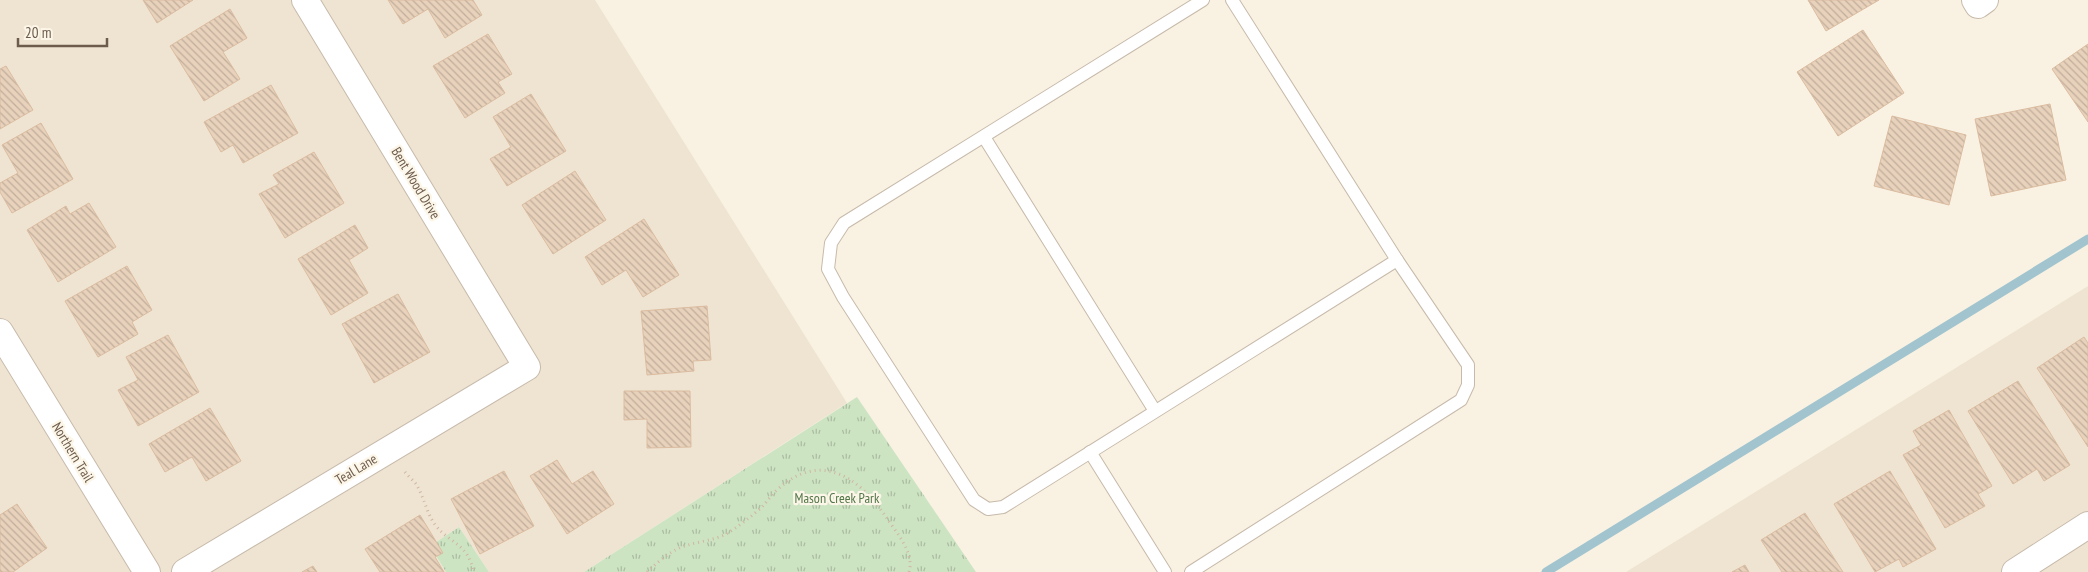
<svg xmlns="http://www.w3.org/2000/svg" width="2088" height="572" font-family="'PT Sans Narrow',sans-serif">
	<defs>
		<pattern id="park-tufts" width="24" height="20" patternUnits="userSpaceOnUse" patternTransform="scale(1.25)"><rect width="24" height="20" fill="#cde4c3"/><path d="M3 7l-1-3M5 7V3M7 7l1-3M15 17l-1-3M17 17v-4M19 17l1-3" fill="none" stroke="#abbca1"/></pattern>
		<pattern id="building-back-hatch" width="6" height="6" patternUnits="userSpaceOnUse" patternTransform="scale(1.25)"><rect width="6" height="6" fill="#e8d2bc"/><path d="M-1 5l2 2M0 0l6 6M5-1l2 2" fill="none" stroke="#c0ad9b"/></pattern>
	</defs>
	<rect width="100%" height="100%" fill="#f9f2e2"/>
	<g fill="#efe4d2">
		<polygon points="0,0 595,0 847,403 584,572 489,572 459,527 430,546 446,572 0,572"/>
		<polygon points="2088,286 2088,572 1626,572"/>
	</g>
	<g fill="url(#park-tufts)">
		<polygon points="857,397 976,572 584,572"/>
		<polygon points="459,527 489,572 446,572 430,546"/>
	</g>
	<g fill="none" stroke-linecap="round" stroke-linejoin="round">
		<polyline stroke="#a2c4cf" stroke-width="9" points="1546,572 2088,239"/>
	</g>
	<g fill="url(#building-back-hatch)" stroke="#dbbca0">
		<polygon points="143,0 193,0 157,23"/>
		<polygon points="388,0 473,0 482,15 445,38 428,9 403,24"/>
		<polygon points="1808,0 1879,0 1826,31"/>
		<polygon points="230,9 247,38 223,52 240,79 204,101 170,46"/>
		<polygon points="1863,30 1904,93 1838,136 1797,72"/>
		<polygon points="488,34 512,74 498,82 505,93 465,118 433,66"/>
		<polygon points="2088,44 2088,122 2052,69"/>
		<polygon points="6,66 33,110 0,129 0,69"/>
		<polygon points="271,85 298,133 243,163 233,145 221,152 204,122"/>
		<polygon points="531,94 566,151 507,186 490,159 511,147 493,117"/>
		<polygon points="2050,104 2066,180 1991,196 1975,119"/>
		<polygon points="1892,116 1966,135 1949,205 1874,186"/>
		<polygon points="41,123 73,179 12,213 0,192 0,183 18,173 2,145"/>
		<polygon points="314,152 344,203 285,238 259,194 279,184 273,175"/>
		<polygon points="575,171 606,220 553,254 522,205"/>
		<polygon points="89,203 116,247 58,282 27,230 66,206 70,214"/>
		<polygon points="644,219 679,275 643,297 626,270 602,285 585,257"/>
		<polygon points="355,225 368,248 349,260 368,293 331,315 298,259"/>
		<polygon points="127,266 152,310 132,322 138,334 98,357 65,301"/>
		<polygon points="398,294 430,352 374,383 342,324"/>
		<polygon points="707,306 711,360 693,361 694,371 647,375 641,311"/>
		<polygon points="168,335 199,392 138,426 118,390 138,380 126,357"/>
		<polygon points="2084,337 2088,343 2088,447 2037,368"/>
		<polygon points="2018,381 2070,465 2044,481 2037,469 2013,484 1968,411"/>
		<polygon points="624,391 690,391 691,447 647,448 647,419 624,420"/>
		<polygon points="210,408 241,461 206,481 192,457 165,472 149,444"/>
		<polygon points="1949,410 1992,486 1978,494 1985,506 1945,528 1903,455 1921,445 1913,431"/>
		<polygon points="557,460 572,484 593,471 614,504 567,534 530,476"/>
		<polygon points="504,471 534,526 480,554 451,499"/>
		<polygon points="1890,471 1936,549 1903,567 1899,559 1875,572 1834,504"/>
		<polygon points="17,504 47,548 13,572 0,572 0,515"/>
		<polygon points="1805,513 1843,572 1782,572 1761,540"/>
		<polygon points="420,515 443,553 435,557 444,572 380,572 365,549"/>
		<polygon points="1745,565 1749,572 1732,572"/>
		<polygon points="313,566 317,572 302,572"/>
	</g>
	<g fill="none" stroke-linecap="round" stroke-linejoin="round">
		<g stroke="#c7baab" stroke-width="14">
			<g id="lane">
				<polyline points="1203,0 844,223 831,243 828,269 843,297 974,500 988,509 1003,507 1397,260 1232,0"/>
				<polyline points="984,137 1155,411"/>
				<polyline points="1090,452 1165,572"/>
				<polyline points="1191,572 1461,400 1468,385 1468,365 1397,260"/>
			</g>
		</g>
		<g stroke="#c7baab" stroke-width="28">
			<g id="street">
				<polyline points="1975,0 1978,5 1985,0"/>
				<polyline points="0,332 147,572"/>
				<polyline points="185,572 527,367 305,0"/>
				<polyline points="2015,572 2088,525"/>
			</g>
		</g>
		<g stroke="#cfb7a1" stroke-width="3" stroke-dasharray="1 4" stroke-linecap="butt">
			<path d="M405,472C408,476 413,480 416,484C424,496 426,513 436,526C452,545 467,543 474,572"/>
			<path d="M647,572C659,561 672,549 688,545C701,541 716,540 728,533C739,526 752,516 762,507C767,502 771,495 777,490C820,450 859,477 886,517C896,532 915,553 909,572"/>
		</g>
		<use href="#lane" stroke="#fff" stroke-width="12"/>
		<use href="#street" stroke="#fff" stroke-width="26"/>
	</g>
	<g text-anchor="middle" stroke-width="4.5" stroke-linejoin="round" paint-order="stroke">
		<g font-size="14" fill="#6d5b4c" stroke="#fcf6e8">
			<text transform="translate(416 183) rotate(59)" y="5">Bent Wood Drive</text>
			<text transform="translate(73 452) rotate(59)" y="5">Northern Trail</text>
			<text transform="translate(356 469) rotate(-31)" y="5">Teal Lane</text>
		</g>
		<g font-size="14" fill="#527749" stroke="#fcf6e8">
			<text x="837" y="503">Mason Creek Park</text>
		</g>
	</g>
	<path d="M18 38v8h89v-8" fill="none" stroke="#6d5b4c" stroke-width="2.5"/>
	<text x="25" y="38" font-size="15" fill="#6d5b4c" stroke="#fcf6e8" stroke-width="4" paint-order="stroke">20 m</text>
</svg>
